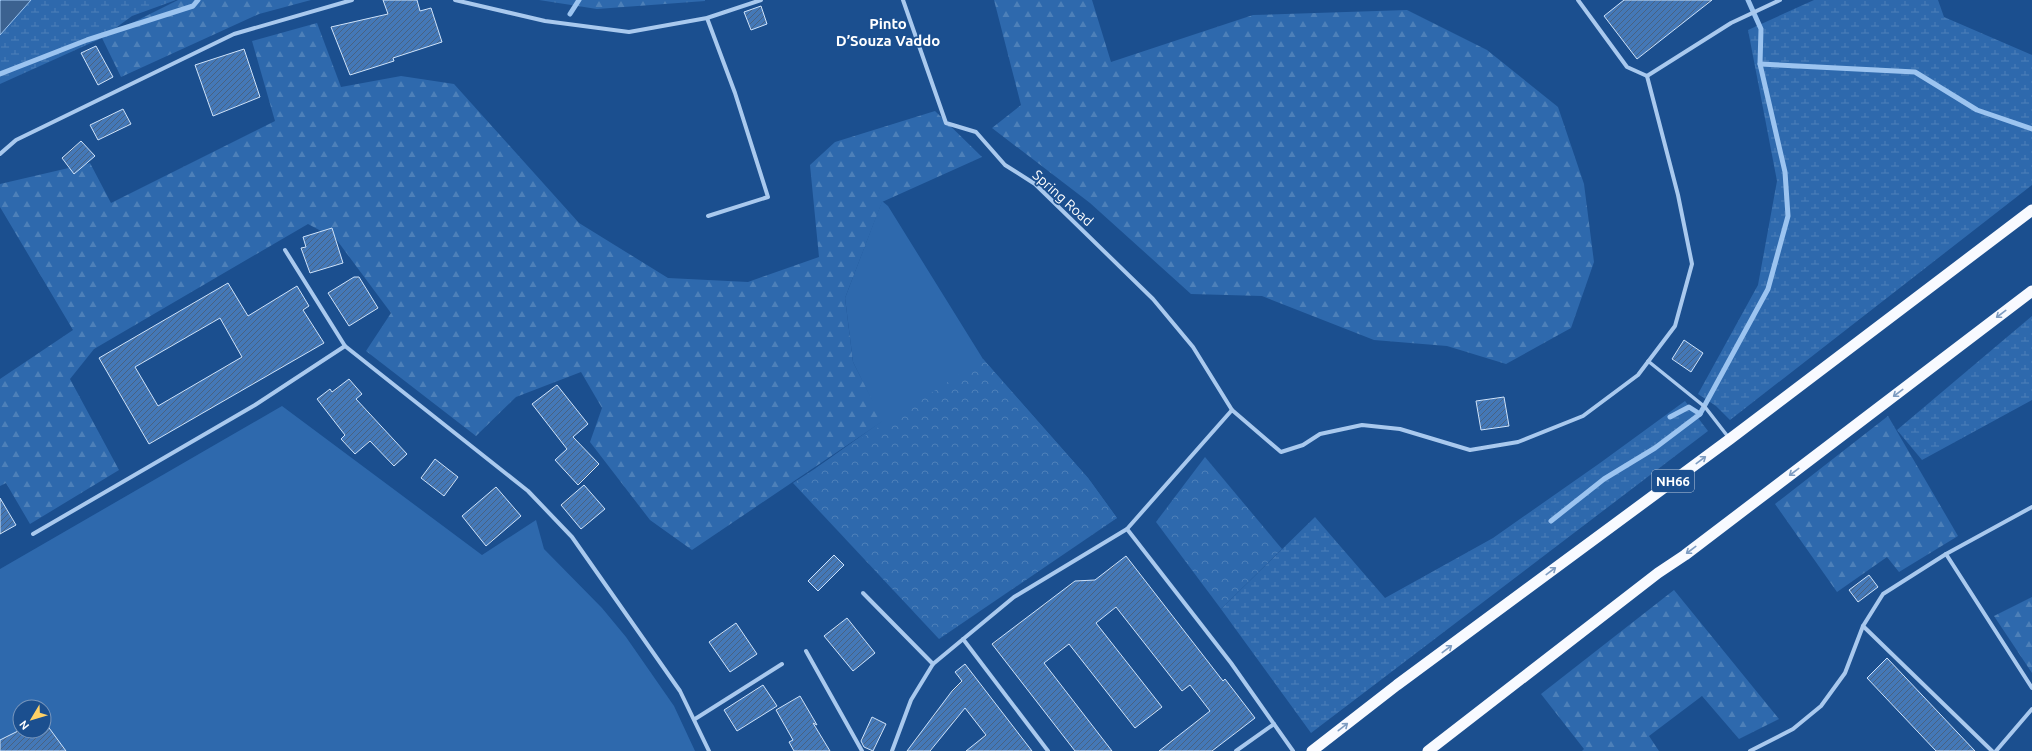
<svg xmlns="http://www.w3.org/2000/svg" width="2032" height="751" font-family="Ubuntu,sans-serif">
	<defs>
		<pattern id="forest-firs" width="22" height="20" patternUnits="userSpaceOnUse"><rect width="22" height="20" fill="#2e69ad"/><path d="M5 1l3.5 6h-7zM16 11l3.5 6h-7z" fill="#4d80b9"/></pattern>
		<pattern id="wetland-marsh" width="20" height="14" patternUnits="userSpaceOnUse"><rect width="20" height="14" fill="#2e69ad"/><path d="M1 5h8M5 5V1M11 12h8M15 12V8" fill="none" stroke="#4d80b9"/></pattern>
		<pattern id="park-crowns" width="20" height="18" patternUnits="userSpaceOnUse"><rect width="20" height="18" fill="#2e69ad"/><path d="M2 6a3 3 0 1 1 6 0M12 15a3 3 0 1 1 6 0" fill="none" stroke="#4d80b9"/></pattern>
		<pattern id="building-hatch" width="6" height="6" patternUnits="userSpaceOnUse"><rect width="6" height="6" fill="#4478b7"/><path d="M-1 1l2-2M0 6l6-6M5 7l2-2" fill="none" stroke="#486282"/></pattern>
	</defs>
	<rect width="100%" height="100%" fill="#1b4f8f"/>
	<g fill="#2e69ad" fill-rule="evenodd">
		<polygon points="882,201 888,206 983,359 1088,478 1117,518 953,606 816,468 882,421 853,362 845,298"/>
		<path d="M282,406L482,555L536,520L544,549L602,608L626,637L674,706L695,751H0V569ZM20,707H44V731H20Z"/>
	</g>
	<g fill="url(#forest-firs)">
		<polygon points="178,0 311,0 259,14 121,77 102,38"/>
		<polygon points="539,0 705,0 705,1 597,9"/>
		<polygon points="994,0 1092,0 1111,62 1253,15 1407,10 1487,50 1558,107 1584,184 1594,262 1571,328 1506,364 1447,346 1374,340 1262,296 1191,294 1090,203 992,128 1021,105"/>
		<polygon points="317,23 341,87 401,76 454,84 579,223 668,278 748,282 819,257 810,165 835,142 935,111 982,157 882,202 845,298 853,362 883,421 692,550 650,520 590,442 602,408 581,372 516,397 476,436 366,351 391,313 336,239 308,224 94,349 70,379 119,470 30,524 6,483 0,486 0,379 73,330 0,207 0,184 90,163 111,203 275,121 252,41"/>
		<polygon points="1888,416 1958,536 1899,572 1887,557 1837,592 1775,504"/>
		<polygon points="1674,590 1779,719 1739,739 1702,696 1649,736 1659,751 1582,751 1584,749 1541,694"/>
		<polygon points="2032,597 2032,673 1994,616"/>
	</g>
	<g fill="url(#wetland-marsh)">
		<polygon points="31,0 176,0 132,16 102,38 0,84 0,35"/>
		<polygon points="1814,0 1938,0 1944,17 2032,55 2032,185 1730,420 1716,406 1698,394 1758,285 1777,181 1748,30"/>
		<polygon points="2032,316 2032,400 1922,460 1897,430"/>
		<polygon points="1685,401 1708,431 1311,733 1221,609 1315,517 1385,598 1493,538 1600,463"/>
	</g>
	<g fill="url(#park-crowns)">
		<polygon points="983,359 1088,478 1117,518 939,639 793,483"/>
		<polygon points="1205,457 1282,549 1221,609 1156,522"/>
	</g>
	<polygon fill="#3c6290" stroke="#9cc4f0" points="1,0 31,0 0,35 0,1"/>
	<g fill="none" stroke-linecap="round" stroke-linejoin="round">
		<g stroke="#9cc4f0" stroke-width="5">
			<polyline points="570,14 579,0"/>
			<polyline points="1760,64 1915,72 1977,110 2032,129"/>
			<polyline points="0,74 87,40 193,6 198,0"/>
			<polyline points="1670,417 1689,407 1700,414"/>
			<polyline points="1551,521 1604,479 1655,448 1700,414 1768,289 1788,216 1785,172 1760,64 1761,29 1748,0"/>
		</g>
	</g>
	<g fill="url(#building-hatch)" stroke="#cfe3fa" fill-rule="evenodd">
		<polygon points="383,0 417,0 420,11 431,8 442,42 393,58 394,61 350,75 331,27 388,14"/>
		<polygon points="1624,0 1712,0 1637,59 1604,16"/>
		<polygon points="761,6 767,24 751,30 744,12"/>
		<polygon points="96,46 113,77 98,85 81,53"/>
		<polygon points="244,49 260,97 213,116 195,65"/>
		<polygon points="123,109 131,124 98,140 90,125"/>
		<polygon points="81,141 95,156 74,174 62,158"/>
		<polygon points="332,228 343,263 310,273 301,248 306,247 303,237"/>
		<polygon points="354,277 359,277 378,308 349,326 328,293"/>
		<path d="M228,283L248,316L297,286L309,306L303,310L324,343L149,444L99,358ZM220,318L242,357L158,406L135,367Z"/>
		<polygon points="1684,340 1703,353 1691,372 1672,359"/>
		<polygon points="349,379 362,394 356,399 407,454 394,466 370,441 355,454 341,439 345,435 317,399 330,389 332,392"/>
		<polygon points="557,385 588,424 573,437 599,464 578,485 555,460 567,449 532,404"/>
		<polygon points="1504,397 1509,426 1481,430 1476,401"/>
		<polygon points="435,459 458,477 444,496 421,478"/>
		<polygon points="584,485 605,509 581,529 561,505"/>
		<polygon points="496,487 521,516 486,546 462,516"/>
		<polygon points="0,498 16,525 0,534"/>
		<polygon points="834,555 844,565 818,591 808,581"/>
		<polygon points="1126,556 1223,681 1225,679 1255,718 1212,751 1159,751 1210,711 1190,685 1182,691 1116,607 1096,623 1162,707 1135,728 1069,644 1044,663 1112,751 1075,751 992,644 1075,581 1095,580"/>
		<polygon points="1869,575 1878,587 1858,602 1849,590"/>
		<polygon points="847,618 875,653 853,671 824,636"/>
		<polygon points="736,623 757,654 730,672 709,642"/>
		<polygon points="1887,658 1975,751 1936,751 1867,678"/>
		<polygon points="965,664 1032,751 966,751 986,735 965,708 930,751 907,751 952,691 962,681 955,672"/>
		<polygon points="763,685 777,706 737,731 724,710"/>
		<polygon points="800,696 817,725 813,723 830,751 794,751 789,742 793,740 776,710"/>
		<polygon points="872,717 886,724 873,751 864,747 861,741"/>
		<polygon points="44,721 66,751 0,751 0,740 20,730 44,731"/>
	</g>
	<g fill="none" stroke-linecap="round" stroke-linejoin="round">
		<polyline stroke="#a9c9ee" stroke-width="3.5" points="1648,361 1705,407 1729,438"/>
		<g stroke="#a9c9ee" stroke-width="4">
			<polyline points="455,0 545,21 629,32 707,18 761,0"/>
			<polyline points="903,0 946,123 976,132 1005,165 1035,184 1153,299 1193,347 1232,410"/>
			<polyline points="1578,0 1627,67 1647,76 1731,23 1780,0"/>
			<polyline points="707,18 735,93 768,197 708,216"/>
			<polyline points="0,154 16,140 234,34 352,0"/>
			<polyline points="285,250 345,346 528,491 572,537 680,691 709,751"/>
			<polyline points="1127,529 1231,663 1293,751"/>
			<polyline points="33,534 255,405 345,346"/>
			<polyline points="1946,554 2032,688"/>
			<polyline points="863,593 933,664"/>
			<polyline points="1863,626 1992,751"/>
			<polyline points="963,639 1048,751"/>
			<polyline points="806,651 862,751"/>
			<polyline points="695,719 782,664"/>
			<polyline points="892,751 911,700 933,664 1014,597 1127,529 1232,410 1281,452 1303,445 1320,434 1362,425 1400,429 1470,450 1518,442 1583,416 1638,375 1675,326 1692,264 1678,195 1647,76"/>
			<polyline points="1236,751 1274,724"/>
			<polyline points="1750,751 1793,729 1821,706 1845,673 1863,626 1883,594 1946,554 2032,507"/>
			<polyline points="1996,751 2032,709"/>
		</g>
		<g stroke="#f8faff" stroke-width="11">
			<polyline points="1312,751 1397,685 1730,439 2032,210"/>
			<polyline points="1428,751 1658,573 1685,555 2032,291"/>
		</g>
	</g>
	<defs><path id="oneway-shaft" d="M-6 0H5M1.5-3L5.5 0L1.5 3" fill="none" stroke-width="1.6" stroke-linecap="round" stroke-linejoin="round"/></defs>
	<g stroke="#7e9cc1">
		<use href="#oneway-shaft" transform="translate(2001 314) rotate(143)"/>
		<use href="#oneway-shaft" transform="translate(1898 393) rotate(143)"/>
		<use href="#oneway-shaft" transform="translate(1701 460) rotate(-37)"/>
		<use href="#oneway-shaft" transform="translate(1794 472) rotate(143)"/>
		<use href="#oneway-shaft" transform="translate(1691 550) rotate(143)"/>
		<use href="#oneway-shaft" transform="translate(1551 571) rotate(-37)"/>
		<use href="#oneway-shaft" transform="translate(1447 649) rotate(-37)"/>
		<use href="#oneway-shaft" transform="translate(1343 727) rotate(-38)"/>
	</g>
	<g text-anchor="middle" stroke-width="3.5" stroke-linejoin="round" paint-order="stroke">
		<rect fill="#1b4f8f" stroke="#bbcadd" stroke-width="1" x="1652" y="470" width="42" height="22" rx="3"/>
		<g font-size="13" font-weight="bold" fill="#fff">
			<text x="1673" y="486">NH66</text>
		</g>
		<g font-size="14" fill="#fff" stroke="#1b4f8f">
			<text transform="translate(1063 198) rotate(42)" y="5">Spring Road</text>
		</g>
		<g font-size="15" font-weight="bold" fill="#fff" stroke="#1b4f8f">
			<text x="888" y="29">Pinto<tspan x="888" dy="17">D’Souza Vaddo</tspan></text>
		</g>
	</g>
	<g transform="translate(32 719) rotate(232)"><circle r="19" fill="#1b4f8f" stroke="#7695bc"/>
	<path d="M0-3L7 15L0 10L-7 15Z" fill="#ffd166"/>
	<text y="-6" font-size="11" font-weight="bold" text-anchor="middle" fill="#ffffff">N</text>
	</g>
</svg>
